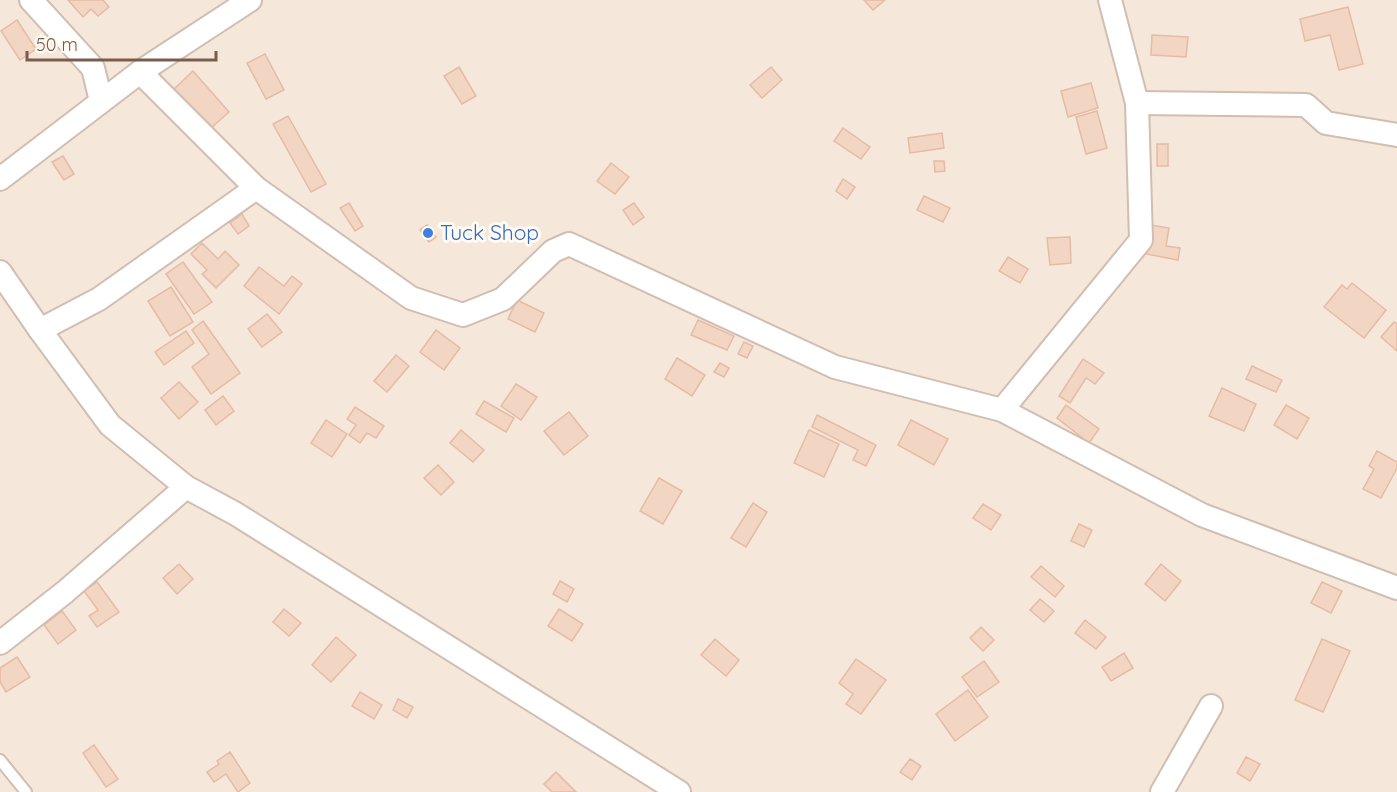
<svg xmlns="http://www.w3.org/2000/svg" width="1397" height="792" font-family="Quicksand,sans-serif">
	<rect width="100%" height="100%" fill="#fdf6ec"/>
	<rect fill="#f5e8da" x="0" y="0" width="1397" height="792"/>
	<g fill="#f3d5c3" stroke="#e6bba3" stroke-width="1.5">
		<polygon points="68,0 103,0 109,7 98,16 91,9 83,17"/>
		<polygon points="864,0 885,0 873,10"/>
		<polygon points="1348,7 1363,64 1339,70 1330,35 1305,41 1300,19"/>
		<polygon points="17,20 36,49 20,60 1,31"/>
		<polygon points="1152,35 1188,37 1186,57 1151,55"/>
		<polygon points="265,54 284,90 266,99 247,63"/>
		<polygon points="459,67 476,96 462,104 444,76"/>
		<polygon points="771,67 782,80 762,98 750,85"/>
		<polygon points="193,71 229,112 210,129 174,89"/>
		<polygon points="1091,83 1098,108 1068,117 1061,91"/>
		<polygon points="1097,111 1107,148 1086,154 1076,117"/>
		<polygon points="288,116 326,184 311,192 273,124"/>
		<polygon points="843,128 870,147 861,159 834,141"/>
		<polygon points="942,133 944,148 910,153 908,138"/>
		<rect x="1157" y="144" width="11" height="22"/>
		<polygon points="63,156 74,174 64,180 52,162"/>
		<polygon points="934,161 944,161 945,171 935,172"/>
		<polygon points="611,163 629,177 615,194 597,181"/>
		<polygon points="843,179 855,187 847,199 836,191"/>
		<polygon points="924,196 950,208 943,222 917,210"/>
		<polygon points="349,203 363,226 355,231 340,208"/>
		<polygon points="634,203 644,217 633,225 623,210"/>
		<polygon points="242,214 249,226 238,234 230,223"/>
		<polygon points="427,225 436,237 429,242 420,230"/>
		<polygon points="1151,225 1169,228 1166,246 1180,248 1178,260 1146,254"/>
		<polygon points="1070,237 1071,263 1050,265 1047,238"/>
		<polygon points="202,243 218,259 225,251 239,265 216,288 202,274 207,270 191,254"/>
		<polygon points="1008,257 1028,269 1020,283 999,271"/>
		<polygon points="183,262 212,302 194,314 166,274"/>
		<polygon points="259,267 284,286 292,276 302,284 279,314 244,286"/>
		<polygon points="1352,283 1386,310 1364,338 1324,307 1342,285 1347,289"/>
		<polygon points="171,287 193,322 170,336 148,301"/>
		<polygon points="517,300 544,313 535,332 508,319"/>
		<polygon points="267,314 282,332 262,347 248,329"/>
		<polygon points="698,320 734,336 727,350 691,335"/>
		<polygon points="203,321 240,373 211,394 192,367 209,354 192,330"/>
		<polygon points="1394,322 1397,324 1397,351 1381,337"/>
		<polygon points="436,330 460,348 444,370 420,352"/>
		<polygon points="186,331 194,343 164,365 155,352"/>
		<polygon points="744,342 753,346 747,358 738,354"/>
		<polygon points="396,355 409,366 387,392 374,381"/>
		<polygon points="677,358 705,375 692,396 665,379"/>
		<polygon points="1083,359 1104,373 1095,384 1086,378 1070,403 1059,396"/>
		<polygon points="720,363 729,368 724,377 714,372"/>
		<polygon points="1252,366 1282,380 1276,392 1246,379"/>
		<polygon points="179,382 198,402 179,419 161,398"/>
		<polygon points="516,384 537,397 521,420 501,406"/>
		<polygon points="1222,388 1256,404 1244,431 1209,416"/>
		<polygon points="223,396 234,411 216,425 205,410"/>
		<polygon points="484,401 514,418 506,432 476,414"/>
		<polygon points="1066,405 1099,429 1089,443 1057,418"/>
		<polygon points="1286,405 1309,418 1297,439 1274,425"/>
		<polygon points="355,407 384,426 376,438 367,433 360,443 349,435 356,425 347,419"/>
		<polygon points="569,412 588,436 564,455 544,431"/>
		<polygon points="817,415 876,445 866,466 853,460 858,450 812,427"/>
		<polygon points="326,420 347,434 332,457 311,443"/>
		<polygon points="911,420 948,439 934,465 898,445"/>
		<polygon points="461,430 484,450 473,462 450,443"/>
		<polygon points="809,430 839,444 824,477 794,463"/>
		<polygon points="1377,451 1397,462 1397,468 1381,498 1363,489 1374,469 1369,466"/>
		<polygon points="438,465 454,482 441,495 424,478"/>
		<polygon points="659,478 682,491 663,524 640,511"/>
		<polygon points="753,503 767,512 746,547 731,538"/>
		<polygon points="983,504 1001,515 991,530 973,518"/>
		<polygon points="1079,524 1092,530 1084,547 1071,541"/>
		<polygon points="179,564 193,579 177,594 163,578"/>
		<polygon points="1161,564 1181,581 1165,601 1145,584"/>
		<polygon points="1041,566 1064,586 1055,597 1031,577"/>
		<polygon points="560,581 574,589 567,602 553,594"/>
		<polygon points="97,582 119,612 97,627 89,616 98,610 84,591"/>
		<polygon points="1322,582 1342,591 1331,613 1311,603"/>
		<polygon points="1040,599 1054,611 1044,622 1030,610"/>
		<polygon points="284,609 301,623 289,636 273,622"/>
		<polygon points="559,609 583,624 572,641 548,626"/>
		<polygon points="62,611 76,630 58,644 44,625"/>
		<polygon points="1085,620 1106,637 1096,649 1075,633"/>
		<polygon points="981,627 994,640 983,651 970,638"/>
		<polygon points="336,637 356,655 331,682 312,665"/>
		<polygon points="715,639 739,660 726,676 701,655"/>
		<polygon points="1322,639 1350,651 1323,712 1295,700"/>
		<polygon points="1124,653 1133,668 1111,681 1102,667"/>
		<polygon points="17,657 30,677 6,692 0,682 0,668"/>
		<polygon points="856,659 886,680 861,714 846,704 853,694 839,683"/>
		<polygon points="984,661 999,682 977,697 962,677"/>
		<polygon points="968,690 988,717 955,741 936,714"/>
		<polygon points="360,692 382,705 374,719 352,706"/>
		<polygon points="398,699 413,707 407,718 393,710"/>
		<polygon points="94,745 118,779 106,787 83,753"/>
		<polygon points="230,752 250,783 238,792 226,774 214,782 207,772 219,764 217,761"/>
		<polygon points="1246,757 1260,764 1250,781 1237,773"/>
		<polygon points="910,759 921,766 912,780 900,772"/>
		<polygon points="556,772 576,792 552,792 544,784"/>
	</g>
	<g fill="none" stroke-linecap="round" stroke-linejoin="round">
		<g stroke="#d1beb0" stroke-width="14">
			<polyline id="lane" points="0,760 26,792"/>
		</g>
		<g stroke="#d1beb0" stroke-width="26">
			<g id="street">
				<polyline points="31,0 93,68 101,101"/>
				<polyline points="140,72 256,188 411,298 463,315 503,299 553,251 569,244 835,367 1002,410 1202,515 1397,588"/>
				<polyline points="1137,103 1306,105 1326,123 1397,135"/>
				<polyline points="0,179 140,72 250,0"/>
				<polyline points="0,272 40,330 110,425 186,487 236,514 679,792"/>
				<polyline points="40,330 99,299 256,188"/>
				<polyline points="1002,410 1141,240 1137,103 1110,0"/>
				<polyline points="0,643 65,592 186,487"/>
				<polyline points="1162,792 1211,706"/>
			</g>
		</g>
		<use href="#lane" stroke="#fff" stroke-width="10"/>
		<use href="#street" stroke="#fff" stroke-width="22"/>
	</g>
	<circle fill="#3f7fe0" stroke="#fffaf3" stroke-width="2" cx="428" cy="233" r="6"/>
	<g text-anchor="middle" stroke-width="6" stroke-linejoin="round" paint-order="stroke">
		<g font-size="21" fill="#366cbe" stroke="#fffaf3" text-anchor="start">
			<text x="440" y="240">Tuck Shop</text>
		</g>
	</g>
	<path d="M27 51v9h189v-9" fill="none" stroke="#7a5c4d" stroke-width="3"/>
	<text x="36" y="51" font-size="18" fill="#7a5c4d" stroke="#fffaf3" stroke-width="4.5" paint-order="stroke">50 m</text>
</svg>
